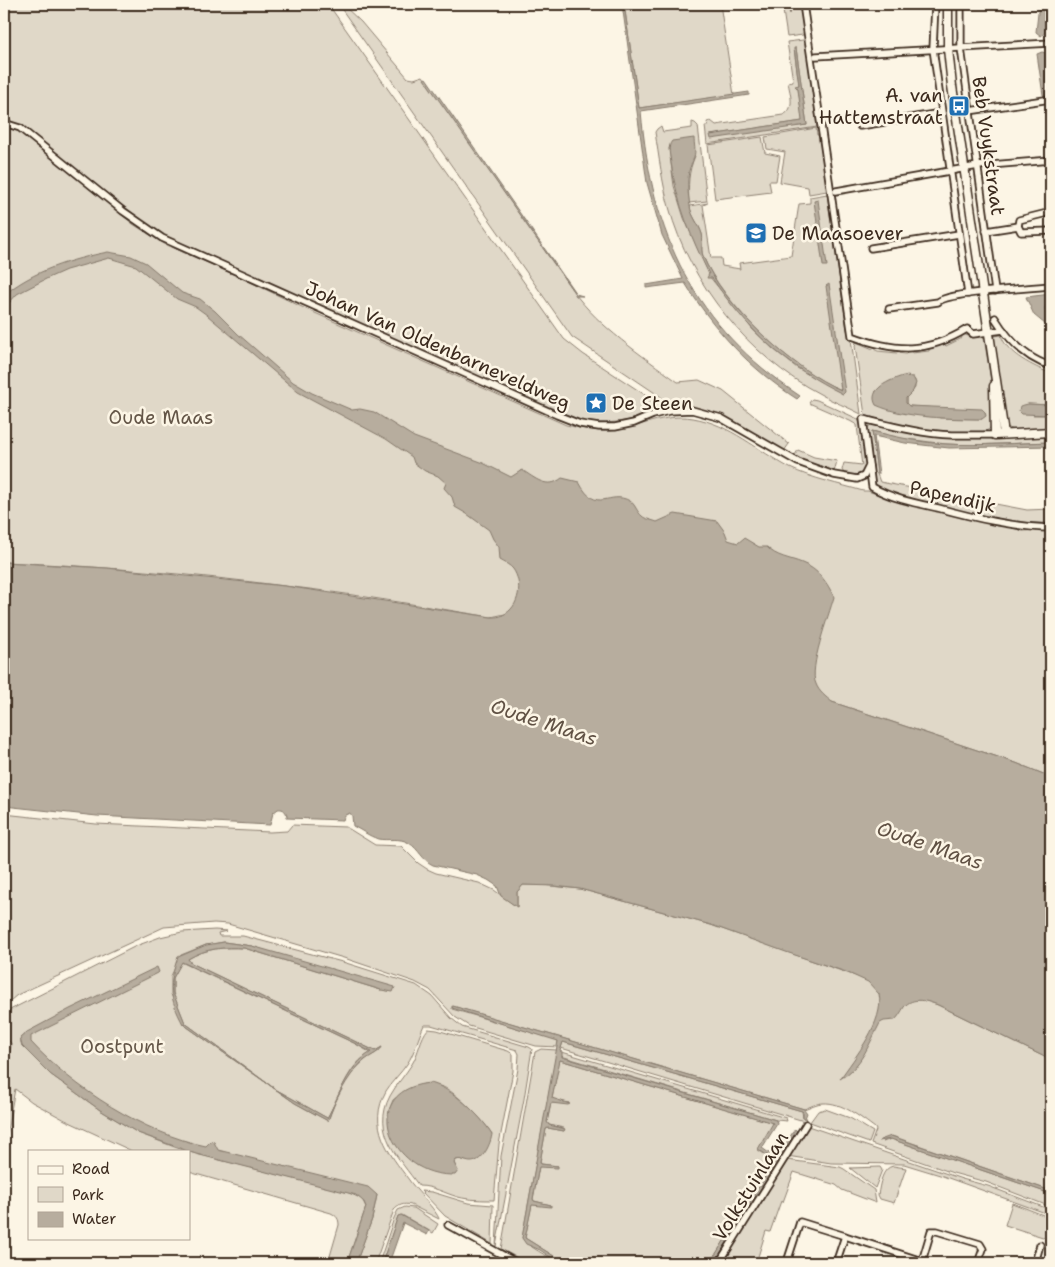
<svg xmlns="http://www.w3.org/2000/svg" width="1055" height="1267" font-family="'Shantell Sans',sans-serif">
	<rect width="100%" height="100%" fill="#fcf5e5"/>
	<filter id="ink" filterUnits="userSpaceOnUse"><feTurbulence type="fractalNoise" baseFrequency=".02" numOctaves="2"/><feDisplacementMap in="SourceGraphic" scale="10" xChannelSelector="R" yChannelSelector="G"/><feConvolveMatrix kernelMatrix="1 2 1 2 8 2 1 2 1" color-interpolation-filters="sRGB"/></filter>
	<g filter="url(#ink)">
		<g fill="#e0d8c8" stroke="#8e8173" fill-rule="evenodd">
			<path d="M4,4H328L564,339L583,354L656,402L664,410C636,420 615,425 584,422L191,251L164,236L142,220L102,190L23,126L4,122Z"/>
			<path d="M338,4H342L361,22L408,78L414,79L423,76L573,291C600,328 640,354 678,382L699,380L723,391L789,444L784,451C746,429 717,405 671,408L661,397L572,337Z"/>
			<polygon points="624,4 720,4 734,95 639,108"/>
			<polygon points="782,4 802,4 805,31 803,35 787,37"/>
			<path d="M803,40L806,42L817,127L707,144L705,126H708L707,122L711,121L716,125L783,115C796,109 790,94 788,82L793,81L787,42ZM796,48L807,125L711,135L803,121L798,89L796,86L799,85L794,49Z"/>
			<path d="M692,122L695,123L698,126L707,201L689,203C688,185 688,172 695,156L669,148L674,186L684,218L709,274V276L753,330L773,349L797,368L843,394L827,285L842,390C796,374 721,302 703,256C700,248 703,239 702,234C699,224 691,216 690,206L708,203L703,205L711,258H721L722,266L740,269L739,263L791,256L799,204L810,203V197L827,194L847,330L851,339L861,414C848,407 833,402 820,394C750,358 689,283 669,207C662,182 659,157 655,132L657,129L661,126L663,132L692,128Z"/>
			<path d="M4,128L20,131L133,224L166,245L236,275L306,309L566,425C580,428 596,432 611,431C639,428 664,413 693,418C730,424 758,451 790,468C813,479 839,484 863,491H868L890,499L1012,528L1023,531L1051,529V777L1016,763L832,702L505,614L491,617C423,606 354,594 285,586C191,574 98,566 4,562Z"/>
			<polygon points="816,128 817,135 819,135 827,191 809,194 808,187 780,182 785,152 767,149 765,137"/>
			<polygon points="762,137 765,153 780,156 776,181 769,181 771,192 715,199 708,145"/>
			<path d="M963,334L971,337L979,336L984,338L991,380L993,419C992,424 991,430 985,431C979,433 971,432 965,432C931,432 897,426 865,415L855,346L856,342L878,351L906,354L907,351H912V353L929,351V348L944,344L946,346L962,338L961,336ZM908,376L915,380V388L906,398V403L909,406L936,408L982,419L940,418L875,392L890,381Z"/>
			<path d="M1001,335C1007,355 1034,366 1051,374V405L1028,404L1033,415H1051V430C1037,430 1017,435 1004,425L994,340L995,336Z"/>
			<path d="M812,399L817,400L858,419L860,423C862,431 863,439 864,447C867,465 868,478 845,475L842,470L844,463L862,465V466L857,425L850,421L809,403Z"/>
			<path d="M872,424C931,442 991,438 1051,436V442L971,445L946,444L899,438L872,431L877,474L880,482L1027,510L1051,509V523C998,525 941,505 890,493L878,487L874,481L867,431V428Z"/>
			<polygon points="798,450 814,457 837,461 834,472 794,457"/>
			<path d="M4,814L96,824L270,832L287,831L292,825L346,827L375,845L401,846L418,863L427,869L436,873L479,883L494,890L517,907V892L523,885H542L580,889L711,925L938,1005L1051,1060V1191L892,1136L883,1142L891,1139L1051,1194V1207L986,1182L953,1173L871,1144L876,1130L875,1128C860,1117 842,1102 823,1103C817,1103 810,1107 804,1109L452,1006V1009L558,1040V1047L536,1046L469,1026L455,1017L430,990L415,982L347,959L228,924L214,923L164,927L17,995L4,1006Z"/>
			<path d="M215,930L227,931L218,933L219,936H243L346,963L416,985L432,996L451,1018L462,1027L529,1047L532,1049L524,1099L496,1246L501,1156L518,1069L519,1054L517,1050L431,1025H424C418,1038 415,1052 407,1064C401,1073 392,1081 386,1091C367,1126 388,1152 409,1180C415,1189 437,1211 439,1219L411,1205C403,1203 399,1205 394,1210L375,1263H356L372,1219L377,1195H368L140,1128L66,1081L24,1035L20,1038L22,1046L50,1074L100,1110L138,1133L185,1151H132L65,1120L32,1102L15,1089L4,1148V1058C10,1054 11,1050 11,1043L4,1037V1013L136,946L160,937L182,932ZM224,942L252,946L381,990L244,948C224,947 206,948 188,959L191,963L375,1051L382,1047C378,1054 370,1055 364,1061C346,1076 335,1099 328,1121L295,1103L183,1024L171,994V976L181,955L206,945Z"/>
			<path d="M181,962L354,1043L371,1053C348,1063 339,1098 327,1118L275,1089L185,1023L173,993V978Z"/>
			<path d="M428,1029L437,1030L508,1051L513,1054V1071L499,1144L494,1200C482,1200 470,1200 458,1197C444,1193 433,1186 419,1186C399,1158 371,1132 390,1096C396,1085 405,1075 412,1064C419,1053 420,1038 428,1029ZM424,1084C430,1085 438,1085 443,1087C457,1093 484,1121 492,1134L466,1161L460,1159L456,1160L454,1163L458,1171L418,1166L405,1155L393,1138L389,1110L393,1100L406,1090Z"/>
			<polygon points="563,1042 802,1111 803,1118 807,1118 804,1121 561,1048"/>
			<path d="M541,1049L557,1050L522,1238C527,1246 549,1257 559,1263H527L501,1249L535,1052Z"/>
			<polygon points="562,1052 786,1118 787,1121 776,1120 561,1056"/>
			<polygon points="560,1060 774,1123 758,1150 774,1160 774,1163 710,1263 565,1263 525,1238 532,1204 551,1205 534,1201 533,1199 539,1166 558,1166 541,1164 540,1162 546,1129 548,1128 564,1131 564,1128 549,1125 547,1122 551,1103 569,1103 552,1099 559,1061"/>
			<polygon points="825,1109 850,1118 873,1132 869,1143 810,1122 818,1111"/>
			<polygon points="808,1126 962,1179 988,1186 1051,1210 1051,1215 940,1175 904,1164 831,1163 787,1156 805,1127"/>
			<path d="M189,1152L347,1192L362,1199L366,1207L347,1263H328L339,1225C339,1219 337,1216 331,1213L189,1172Z"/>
			<polygon points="787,1160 840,1167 844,1169 874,1190 876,1203 842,1190 836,1185 794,1172 783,1202 781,1201 770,1232 766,1231 756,1263 723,1263"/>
			<path d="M893,1166L906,1168L894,1203L880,1199L878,1195C880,1184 882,1168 893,1166Z"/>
			<polygon points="880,1167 882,1170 875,1188 850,1168"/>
			<polygon points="421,1191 432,1192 468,1203 493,1205 492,1244 445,1216"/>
			<polygon points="1012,1203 1051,1218 1051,1234 1049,1239 1005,1225"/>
			<polygon points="405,1207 414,1208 438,1224 433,1233 402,1215 398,1216 382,1263 379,1263 394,1218 398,1210"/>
		</g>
		<g fill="#b7ad9e" stroke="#85796b" fill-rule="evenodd">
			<path d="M622,4H624L639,108L749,92V95L641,111C652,236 693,325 800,396L797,399C750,369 714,330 685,283L646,288V285L683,279L662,235L647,183Z"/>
			<polygon points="1039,4 1048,4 1045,33 1041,36 1036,32"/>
			<polygon points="794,48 796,48 807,125 711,139 710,135 802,121 798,89 795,86 799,85"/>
			<polygon points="1042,52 1046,53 1047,72 1051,75 1051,84 1048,87 1050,94 1047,96 1043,95 1037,54"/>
			<polygon points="426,78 576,294 583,296 576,296 573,291 424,79"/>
			<path d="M694,138C694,144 696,151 694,157C693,162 690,166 689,171C687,183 688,194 690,206C691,216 699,224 702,234C704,239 700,248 703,256C722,305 794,370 841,390L826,286L829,284L845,392L843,394C787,367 747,330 712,278H707L709,274C691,237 677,204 671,163C670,155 667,147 672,141Z"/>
			<polygon points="818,200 827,266 823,266 814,201"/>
			<path d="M108,252L131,256L146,263L182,293L200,299L215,311L238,334L293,382L312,393L352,410L360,409L374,412L414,437L481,462L511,477L522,470C535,478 547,490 562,478L579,482C597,516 609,489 630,501C635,504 637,512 642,516C645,519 652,520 657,522L675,514L717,521L725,532L728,540L738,543L744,538L759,547H767C776,557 790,558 802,563C818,569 827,582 834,597C829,615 808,669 816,684C819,692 826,697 832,702L1016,763L1051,777V1060L938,1005C927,1001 913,996 904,1007C901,1012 899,1016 895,1020L884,1021L880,1023C870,1042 861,1068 840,1079C855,1057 885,1021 879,994L868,982L846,972L786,952L711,925L580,889L554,886L523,885L517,892V907L501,896L497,886L488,880L477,875L433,865C422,860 419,849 409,843C400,837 388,841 378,839C369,836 361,830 353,826L352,816L350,813L345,815L343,820L287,818C287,812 284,808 278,809L273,813L270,825L97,816L4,806V562L107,568L285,586L491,617C495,617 500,617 503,615C520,607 523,583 513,569C510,565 505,563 500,560L499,547L493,539L489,530L467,514L455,507L452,497L444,488L446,483L438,476L425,471L414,463L412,457L386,439L298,392L207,315L196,307L177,299L136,266L109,258L66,270L48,278L17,294L10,302L4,305V295C32,271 72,259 108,252Z"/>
			<polygon points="1051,294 1051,305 1045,307 1045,311 1051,318 1051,329 1034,315 1026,297"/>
			<path d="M903,376L913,377L916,383L913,391L906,398V403L909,406L982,409L985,412L986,416L982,419C952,419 904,418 876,405C867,389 890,380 903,376Z"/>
			<polygon points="1028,404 1051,405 1051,415 1022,414 1019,411 1020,406"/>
			<path d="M872,431C897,437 922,443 947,444C982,446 1017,443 1051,442V446L949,448L905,443L874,436L879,474H877Z"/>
			<path d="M224,942L252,946L395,987L393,992L381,990L244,948C224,947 206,948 188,959L191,963L375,1051L382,1047C379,1053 367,1057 361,1063C346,1079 335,1100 328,1121L295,1103L183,1024C169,998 168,985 178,957L206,945ZM182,962L354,1043L371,1052C347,1067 340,1095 327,1118L275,1089L185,1023L173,993V978Z"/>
			<path d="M157,967L159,972L158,973L31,1036V1042C73,1088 145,1134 206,1146L211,1141L214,1142L218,1150L368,1187L377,1195L372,1219L356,1263H347L366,1207L364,1202L356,1195L196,1154L138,1133L100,1110L50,1074L22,1046L20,1038L27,1032L70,1009Z"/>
			<polygon points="453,1006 804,1109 807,1113 805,1118 803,1118 803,1112 802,1111 563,1042 560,1051 562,1052 562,1057 776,1120 777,1124 762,1148 776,1158 795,1129 797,1131 714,1263 710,1263 774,1163 774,1160 758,1149 773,1123 560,1060 552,1098 570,1104 568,1105 551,1103 547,1122 549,1125 565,1129 564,1131 548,1128 546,1129 540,1162 541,1164 558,1166 558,1168 539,1167 533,1199 534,1201 551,1205 551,1207 532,1205 525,1238 565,1263 559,1263 540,1250 526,1244 522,1238 558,1041 452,1008"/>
			<path d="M430,1083C451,1087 481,1116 492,1134C491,1143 483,1162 471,1162C465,1162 462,1158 456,1160L454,1163L458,1171L455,1175C442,1175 430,1173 418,1166C378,1142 374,1088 430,1083Z"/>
			<polygon points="891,1136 1051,1191 1051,1194 891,1139 879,1141 880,1140"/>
			<polygon points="401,1215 429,1231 427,1235 403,1223 389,1263 382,1263 398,1216"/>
		</g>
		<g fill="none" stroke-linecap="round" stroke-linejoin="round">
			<polyline stroke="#85796b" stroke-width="2" points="789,4 790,13"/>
			<g stroke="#3b2a1e" stroke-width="9">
				<g id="street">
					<path d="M803,4L852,336C895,352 926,354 967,329L973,334L1003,330"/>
					<polyline points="935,4 933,49 968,294"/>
					<polyline points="961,4 961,48 995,291"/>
					<polyline points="816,56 1051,43"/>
					<polyline points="969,111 1051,99"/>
					<polyline points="4,123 20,128 123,211 162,238 557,415 580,424 599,427 615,427 634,423 653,415 669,411 692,410 721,418 798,462 834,475 857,479 864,476 869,466"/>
					<polyline points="860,126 941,113"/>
					<polyline points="836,191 978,166 1051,160"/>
					<polyline points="1018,226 1019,220 1051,212"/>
					<polyline points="1018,226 1021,232 1051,231"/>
					<polyline points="986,231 1018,226"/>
					<polyline points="871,248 959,234"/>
					<path d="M889,309L938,302C947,292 1033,288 1051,286"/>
					<path d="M995,318C1008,339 1026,359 1051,366"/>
					<path d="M995,435C981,435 966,435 952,435C922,434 892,426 863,419L872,487C893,499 915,503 938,508C975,518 1013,527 1051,528"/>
					<polyline points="448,1225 517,1263"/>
					<polyline points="845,1236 919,1260 923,1258 931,1231 937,1231 980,1244 983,1249 978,1263"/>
					<polyline points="719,1263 806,1124"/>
					<polyline points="790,1263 787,1262 800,1222 845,1236 836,1263"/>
					<polyline points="1035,1263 1040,1245"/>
				</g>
			</g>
			<g stroke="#3b2a1e" stroke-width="11">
				<g id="secondary">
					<polyline points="948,4 948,49 952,86 1004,434"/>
					<polyline points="994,386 995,435 1051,432"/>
				</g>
			</g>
			<use href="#street" stroke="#fcf5e5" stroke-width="5.5"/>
			<use href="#secondary" stroke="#fcf5e5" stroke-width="8"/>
		</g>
	</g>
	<defs>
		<g id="bus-square" transform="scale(1.125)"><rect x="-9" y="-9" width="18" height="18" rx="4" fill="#1f6fb2" stroke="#fcf5e5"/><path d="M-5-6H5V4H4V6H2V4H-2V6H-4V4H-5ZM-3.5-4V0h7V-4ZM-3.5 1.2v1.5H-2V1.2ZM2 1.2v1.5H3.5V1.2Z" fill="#fff"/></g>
		<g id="school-square" transform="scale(1.125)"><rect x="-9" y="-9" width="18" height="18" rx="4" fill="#1f6fb2" stroke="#fcf5e5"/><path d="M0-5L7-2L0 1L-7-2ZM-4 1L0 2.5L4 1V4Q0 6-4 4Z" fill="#fff"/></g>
		<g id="sight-square" transform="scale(1.125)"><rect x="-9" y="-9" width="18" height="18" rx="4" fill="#1f6fb2" stroke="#fcf5e5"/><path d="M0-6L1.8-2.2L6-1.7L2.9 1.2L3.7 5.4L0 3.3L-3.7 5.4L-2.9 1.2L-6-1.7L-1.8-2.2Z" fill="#fff"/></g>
	</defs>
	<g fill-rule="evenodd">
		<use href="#bus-square" x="959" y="106"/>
		<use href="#school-square" x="756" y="233"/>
		<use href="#sight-square" x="596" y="403"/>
	</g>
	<g text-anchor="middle" stroke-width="5" stroke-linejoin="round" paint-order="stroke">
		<g font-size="19" fill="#3b2a1e" stroke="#fcf5e5" text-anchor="start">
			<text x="943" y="102" text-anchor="end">A. van<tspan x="943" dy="22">Hattemstraat</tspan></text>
			<text x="772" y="240">De Maasoever</text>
			<text x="612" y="410">De Steen</text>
		</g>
		<g font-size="19" fill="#3b2a1e" stroke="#fcf5e5">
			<text transform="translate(989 146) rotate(82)" y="7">Beb Vuykstraat</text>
			<text transform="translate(438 345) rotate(24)" y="7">Johan Van Oldenbarneveldweg</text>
			<text transform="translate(953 496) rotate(13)" y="7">Papendijk</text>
			<text transform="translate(750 1186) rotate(-58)" y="7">Volkstuinlaan</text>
		</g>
		<g font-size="19" fill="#645648" stroke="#fcf5e5">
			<text x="161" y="424">Oude Maas</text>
			<text x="122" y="1053">Oostpunt</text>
		</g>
		<g font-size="20" font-style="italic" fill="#605144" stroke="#fcf5e5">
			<text transform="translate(544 722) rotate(18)" y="7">Oude Maas</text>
			<text transform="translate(930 845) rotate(19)" y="7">Oude Maas</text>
		</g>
	</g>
	<rect width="1055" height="1267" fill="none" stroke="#fcf5e5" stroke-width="20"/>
	<rect x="10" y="10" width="1035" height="1247" fill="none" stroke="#3b2a1e" stroke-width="2" filter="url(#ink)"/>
	<rect x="28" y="1150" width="162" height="90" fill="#fcf5e5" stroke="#afa495"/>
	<rect x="38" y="1166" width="25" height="8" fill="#fcf5e5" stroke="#afa495"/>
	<text x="72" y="1174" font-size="15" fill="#3b2a1e">Road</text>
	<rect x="38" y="1187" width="25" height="15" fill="#e0d8c8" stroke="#afa495"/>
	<text x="72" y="1200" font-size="15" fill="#3b2a1e">Park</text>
	<rect x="38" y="1212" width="25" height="15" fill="#b7ad9e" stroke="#afa495"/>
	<text x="72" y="1224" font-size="15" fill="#3b2a1e">Water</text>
</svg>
